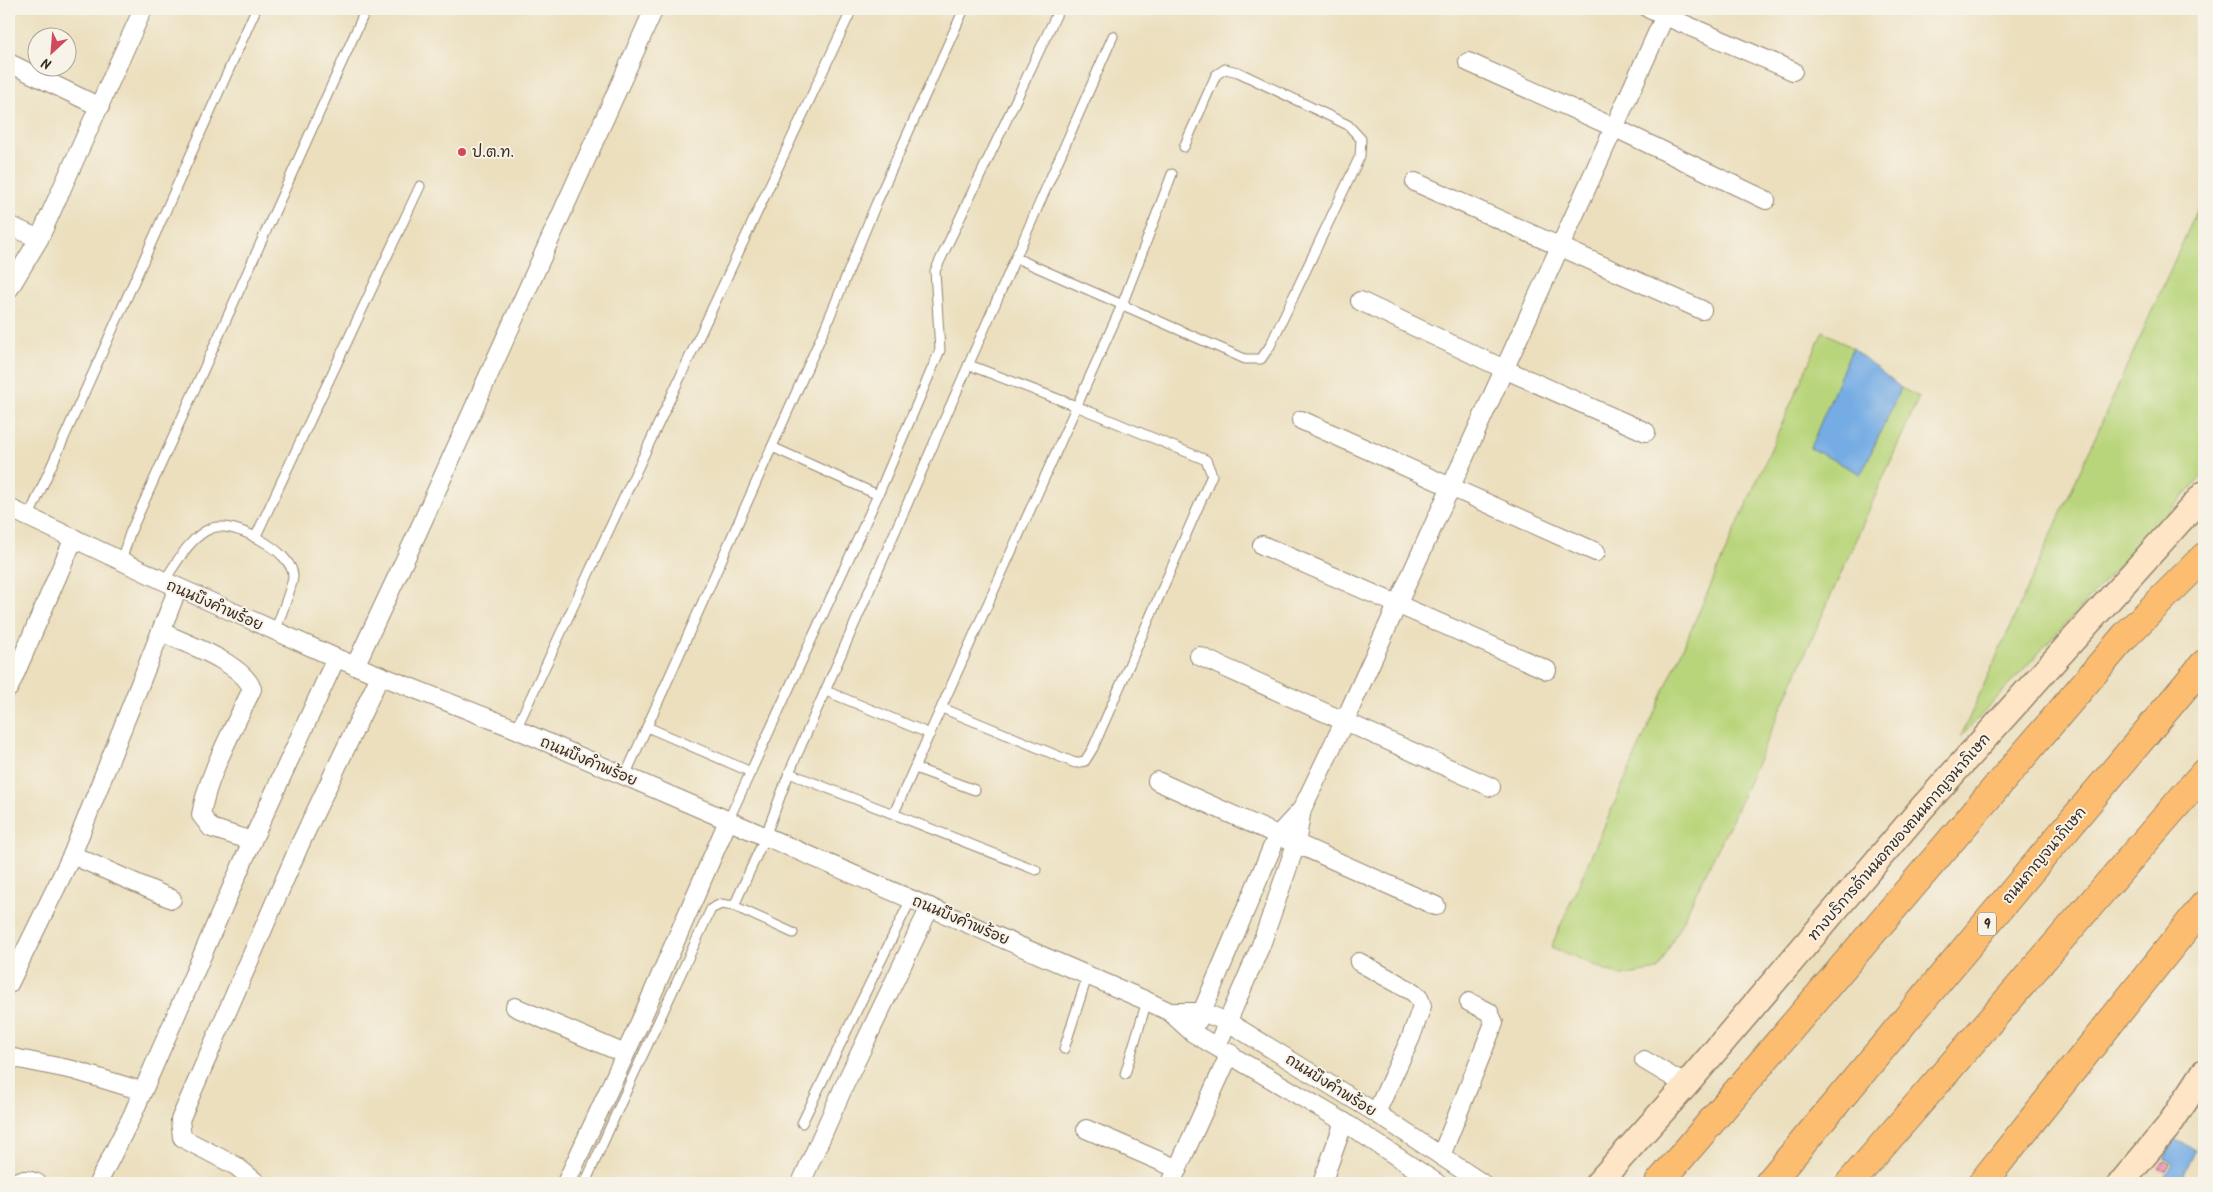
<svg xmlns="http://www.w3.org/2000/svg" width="2213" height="1192" font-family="Kalam,'Playpen Sans Thai',sans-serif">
	<rect width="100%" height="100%" fill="#f7f3e8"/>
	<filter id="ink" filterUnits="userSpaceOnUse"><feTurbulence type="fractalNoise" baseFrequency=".02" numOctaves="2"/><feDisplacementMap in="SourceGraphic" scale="10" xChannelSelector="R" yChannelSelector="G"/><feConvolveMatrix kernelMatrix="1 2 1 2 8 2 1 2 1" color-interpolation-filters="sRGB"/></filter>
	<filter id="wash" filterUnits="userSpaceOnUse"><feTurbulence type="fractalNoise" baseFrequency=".0096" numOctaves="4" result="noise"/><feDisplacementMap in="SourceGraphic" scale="20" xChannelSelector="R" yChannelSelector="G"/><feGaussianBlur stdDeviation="1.12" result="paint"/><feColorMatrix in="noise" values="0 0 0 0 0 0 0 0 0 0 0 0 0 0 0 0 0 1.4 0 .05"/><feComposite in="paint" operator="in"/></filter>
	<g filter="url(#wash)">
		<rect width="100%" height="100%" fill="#ebdfbe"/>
		<g fill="#b9d57b" stroke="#7a804c">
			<polygon points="2204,195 2204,474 1960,738"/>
			<polygon points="1823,331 1852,348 1810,448 1861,474 1901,388 1919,397 1729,826 1658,970 1621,976 1551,947"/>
		</g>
		<g fill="#75ace4" stroke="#586b81">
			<polygon points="1852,348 1901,388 1861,474 1810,448"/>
			<polygon points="2174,1139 2196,1150 2179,1183 2161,1183 2172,1163 2164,1159"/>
		</g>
		<g id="blocks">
			<polygon fill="#e895b0" points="2162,1161 2169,1164 2165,1172 2158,1168"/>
		</g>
	</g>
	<g filter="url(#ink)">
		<use href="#blocks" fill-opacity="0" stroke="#93846e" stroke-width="1"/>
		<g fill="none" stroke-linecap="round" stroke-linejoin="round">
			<g stroke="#93846e" stroke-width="11">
				<g id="service">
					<polyline points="1016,258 1245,359 1261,359 1270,346 1360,156 1361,139 1348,125 1238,72 1225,69 1216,75 1184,147"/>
					<polyline points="772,447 878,495"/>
					<polyline points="29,516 256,9"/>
					<polyline points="255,538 420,186"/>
					<polyline points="121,561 130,533 366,9"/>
					<path d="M164,581C176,564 190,536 212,528C232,520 294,551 293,577C292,588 279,619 275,632"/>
					<polyline points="826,691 930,734"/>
					<polyline points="942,708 1075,763 1085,761 1093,748 1212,475 1206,460 1076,406 969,365"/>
					<polyline points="647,727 751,772"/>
					<polyline points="516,729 852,9"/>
					<polyline points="915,768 975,790"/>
					<polyline points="789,773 1036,870"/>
					<polyline points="625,776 825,328 876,204 964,9"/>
					<polyline points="894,813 1122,305 1172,174"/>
					<polyline points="728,821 878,495 940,350 935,271 1059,9"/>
					<polyline points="734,906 793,933"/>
					<polyline points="1064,1049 1088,974"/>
					<polyline points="1125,1074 1147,1001"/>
					<polyline points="802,1123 911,899"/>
					<polyline points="585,1183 633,1076 711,909 721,904 734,906 765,837 789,773 1113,36"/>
				</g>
			</g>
			<g stroke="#93846e" stroke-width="20">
				<g id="minor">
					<polyline points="1649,9 1793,71"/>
					<polyline points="1468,62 1613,127 1766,200"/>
					<polyline points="9,63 100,107"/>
					<polyline points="1415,182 1702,310"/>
					<polyline points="9,225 39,239"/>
					<polyline points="9,289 39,239 143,9"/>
					<polyline points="1360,301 1504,369 1646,432"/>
					<polyline points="1301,420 1596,552"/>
					<polyline points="9,508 164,581 336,658 516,729 1147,1001 1170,1012 1193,1033 1344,1122 1437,1183"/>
					<polyline points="1262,545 1547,670"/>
					<path d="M161,632C185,643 243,663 252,689C234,728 208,773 201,815L211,828L252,841"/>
					<polyline points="1199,656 1491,787"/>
					<polyline points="355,666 416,536 654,9"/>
					<polyline points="9,688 74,538"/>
					<polyline points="1157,781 1436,906"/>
					<polyline points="72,855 172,899"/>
					<polyline points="1359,962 1413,992 1419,998 1422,1006 1411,1037 1376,1113"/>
					<polyline points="9,984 72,855 178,588"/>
					<polyline points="515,1007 625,1054"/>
					<polyline points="1170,1012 1202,1012 1228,1022 1376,1113 1482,1183"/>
					<polyline points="1198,1021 1277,836 1302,809"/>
					<polyline points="1217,1046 1261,945 1296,844 1302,809 1344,722 1668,9"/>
					<polyline points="9,1057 73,1070 142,1091"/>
					<polyline points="1644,1060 1686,1085"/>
					<polyline points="1086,1129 1178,1169"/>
					<polyline points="1441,1156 1494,1023 1489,1012 1469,1002"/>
					<path d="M14,1183C21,1178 29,1180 37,1183"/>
					<polyline points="98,1183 132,1116 252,841 336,658"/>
					<polyline points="257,1183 236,1166 186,1140 182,1137 180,1120 301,842 380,676"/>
					<polyline points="566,1183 640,1022 728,821"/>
					<polyline points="801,1183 845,1084 930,907"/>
					<polyline points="1171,1183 1230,1053"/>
					<polyline points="1322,1183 1344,1122"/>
				</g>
			</g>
			<g stroke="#93846e" stroke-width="28">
				<g id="secondary">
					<polyline points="1598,1183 1686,1085 1921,809 2204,494"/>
					<polyline points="2121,1183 2168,1127 2204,1072"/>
				</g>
			</g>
			<g stroke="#93846e" stroke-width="30">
				<g id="motorway">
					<polyline points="1659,1183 2126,635 2204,557"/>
					<polyline points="1769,1183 2204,664"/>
					<polyline points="1850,1183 2204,773"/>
					<polyline points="1982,1183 2204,905"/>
				</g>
			</g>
			<use href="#service" stroke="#fff" stroke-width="9"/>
			<use href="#minor" stroke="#fff" stroke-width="18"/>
			<use href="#secondary" stroke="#fee5c5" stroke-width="25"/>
			<use href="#motorway" stroke="#fcbd6f" stroke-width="28"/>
		</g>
	</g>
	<circle fill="#d1495b" stroke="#f7f3e8" stroke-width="2" cx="462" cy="152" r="5"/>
	<g text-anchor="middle" stroke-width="4" stroke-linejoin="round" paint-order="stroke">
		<rect fill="#f7f3e8" stroke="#73665b" stroke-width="1" x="1978" y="912.5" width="18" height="23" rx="4"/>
		<g font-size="14" font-weight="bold" fill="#3b2a1e">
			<text x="1987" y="929">9</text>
		</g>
		<g font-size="15" fill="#3b2a1e" stroke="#f7f3e8" text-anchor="start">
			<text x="472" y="157">ป.ต.ท.</text>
		</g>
		<g font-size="15" fill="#3b2a1e" stroke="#f7f3e8">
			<text transform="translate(215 605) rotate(24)" y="5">ถนนบึงคำพร้อย</text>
			<text transform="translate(589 761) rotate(23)" y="5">ถนนบึงคำพร้อย</text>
			<text transform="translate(1899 837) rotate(-49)" y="5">ทางบริการด้านนอกของถนนกาญจนาภิเษก</text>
			<text transform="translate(2044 855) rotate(-50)" y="5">ถนนกาญจนาภิเษก</text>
			<text transform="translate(961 920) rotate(23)" y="5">ถนนบึงคำพร้อย</text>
			<text transform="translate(1331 1085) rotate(32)" y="5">ถนนบึงคำพร้อย</text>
		</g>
	</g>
	<rect width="2213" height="1192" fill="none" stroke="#f7f3e8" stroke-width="30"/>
	<g transform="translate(52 52) rotate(206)"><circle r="24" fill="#f7f3e8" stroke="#aca397"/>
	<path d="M0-4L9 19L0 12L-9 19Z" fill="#d1495b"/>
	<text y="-8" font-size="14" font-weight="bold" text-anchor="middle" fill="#3b2a1e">N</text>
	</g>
</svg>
